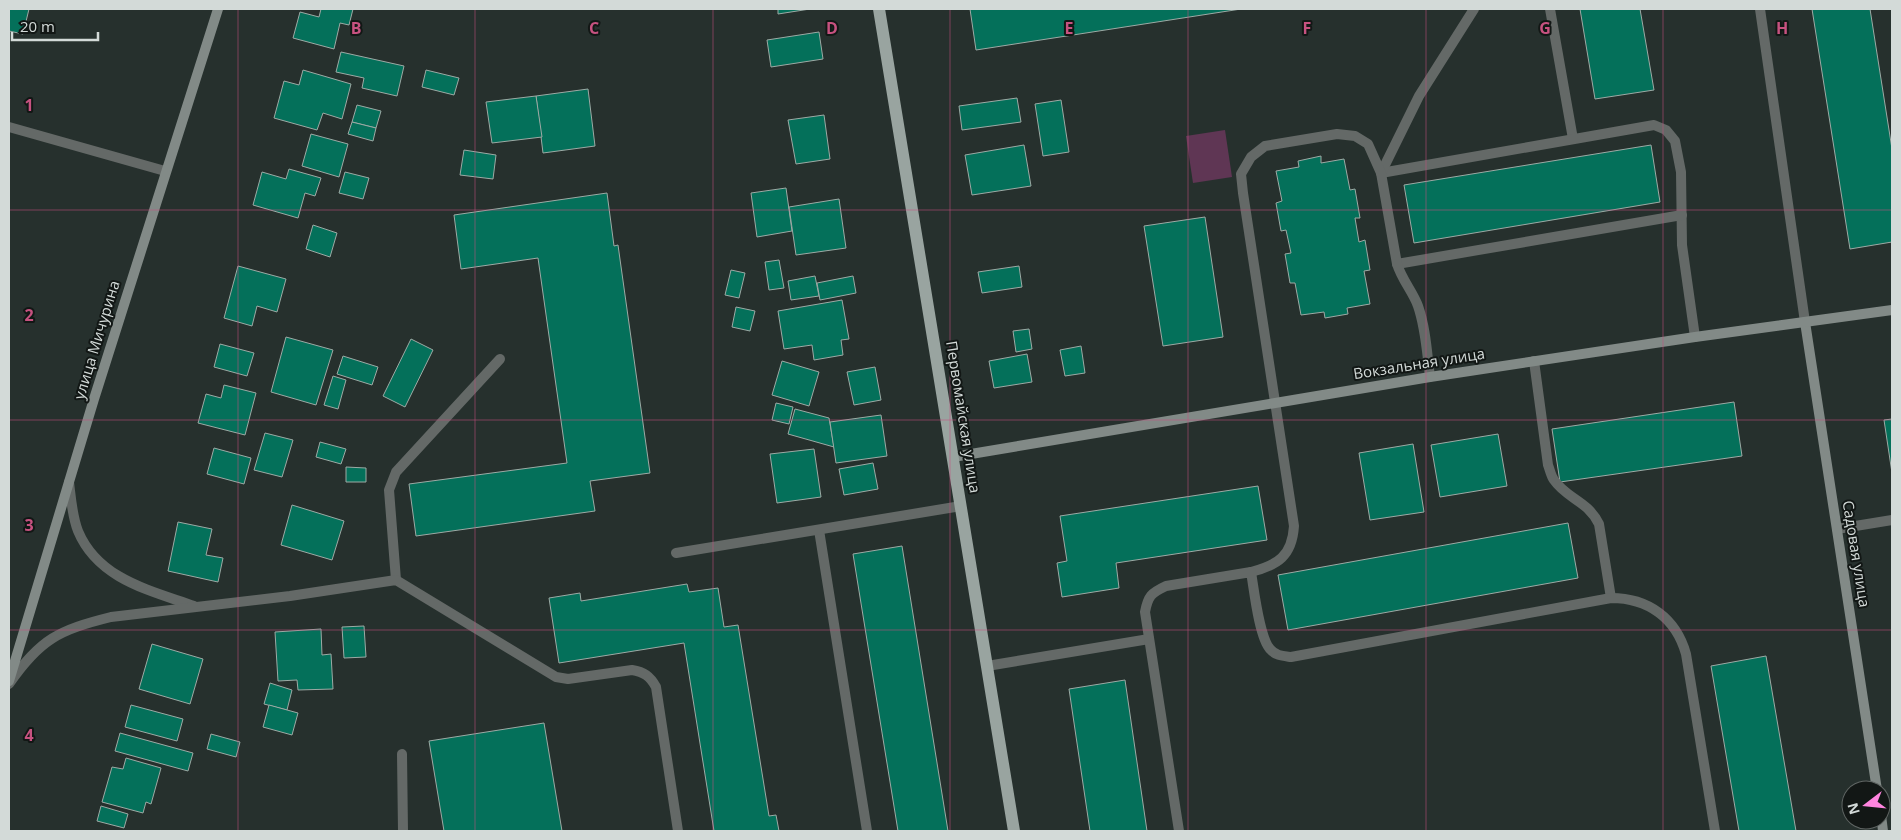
<svg xmlns="http://www.w3.org/2000/svg" width="1901" height="840" font-family="'Open Sans',sans-serif">
	<rect width="100%" height="100%" fill="#26302d"/>
	<polygon fill="#5f3654" points="1225,130 1232,177 1193,183 1186,136"/>
	<g fill="#04705a" stroke="#9daaa5">
		<polygon points="9,9 29,9 23,34 9,31"/>
		<polygon points="321,9 353,9 349,25 340,23 334,49 293,38 300,12 319,17"/>
		<polygon points="778,9 810,9 778,14"/>
		<polygon points="970,9 1241,9 976,50"/>
		<polygon points="1580,9 1640,9 1654,90 1595,99"/>
		<polygon points="1812,9 1870,9 1892,149 1892,242 1850,249"/>
		<polygon points="819,32 823,59 771,67 767,40"/>
		<polygon points="341,52 404,66 397,96 362,88 364,78 336,72"/>
		<polygon points="303,70 351,84 342,119 323,113 317,130 274,118 284,81 299,85"/>
		<polygon points="426,70 459,78 454,95 422,87"/>
		<polygon points="588,89 595,146 543,153 536,96"/>
		<polygon points="536,96 542,137 492,143 486,102"/>
		<polygon points="1017,98 1021,122 962,130 959,106"/>
		<polygon points="1061,100 1069,152 1043,156 1035,104"/>
		<polygon points="357,105 381,111 376,128 352,122"/>
		<polygon points="824,115 830,159 796,164 788,120"/>
		<polygon points="352,122 376,128 373,141 348,134"/>
		<polygon points="311,134 348,144 339,177 302,166"/>
		<polygon points="1024,145 1031,186 972,195 965,155"/>
		<polygon points="1651,145 1660,202 1414,243 1404,185"/>
		<polygon points="464,150 496,155 493,179 460,175"/>
		<polygon points="1321,156 1321,163 1344,159 1350,190 1355,189 1360,218 1355,218 1359,242 1365,240 1370,270 1364,271 1370,304 1347,308 1348,314 1325,318 1324,312 1301,315 1295,283 1290,283 1285,254 1291,253 1286,230 1281,231 1276,203 1282,201 1276,171 1299,167 1298,161"/>
		<polygon points="289,169 321,178 315,196 305,193 298,218 253,205 262,172 286,179"/>
		<polygon points="345,172 369,178 363,199 339,193"/>
		<polygon points="786,188 792,231 757,237 751,193"/>
		<polygon points="607,193 614,246 618,245 650,473 590,481 595,511 416,536 409,484 567,463 538,258 461,269 454,215"/>
		<polygon points="839,199 846,248 796,255 789,207"/>
		<polygon points="1205,217 1223,337 1163,346 1144,226"/>
		<polygon points="313,225 337,233 330,257 306,249"/>
		<polygon points="779,260 784,288 769,290 765,262"/>
		<polygon points="238,266 286,279 277,312 257,306 252,326 224,318"/>
		<polygon points="1019,266 1022,287 982,293 978,272"/>
		<polygon points="731,270 745,273 739,298 725,295"/>
		<polygon points="815,276 819,296 791,300 788,281"/>
		<polygon points="853,276 856,293 820,300 817,283"/>
		<polygon points="842,300 849,339 841,340 843,355 814,360 812,345 784,349 778,311"/>
		<polygon points="736,307 755,311 750,331 732,327"/>
		<polygon points="1029,329 1032,349 1016,352 1013,331"/>
		<polygon points="286,337 333,350 316,405 271,392"/>
		<polygon points="411,339 433,350 405,407 383,396"/>
		<polygon points="220,344 254,353 247,376 214,367"/>
		<polygon points="1081,346 1085,373 1065,376 1060,350"/>
		<polygon points="1027,354 1032,382 994,388 989,361"/>
		<polygon points="343,356 378,367 372,385 337,374"/>
		<polygon points="782,361 819,372 809,406 772,395"/>
		<polygon points="875,367 881,400 854,405 847,372"/>
		<polygon points="333,376 346,380 338,409 324,405"/>
		<polygon points="224,385 256,393 245,435 198,423 206,394 221,398"/>
		<polygon points="1734,402 1742,456 1560,482 1552,429"/>
		<polygon points="776,403 793,407 789,424 772,420"/>
		<polygon points="795,409 829,418 834,447 788,434"/>
		<polygon points="881,415 887,456 836,463 830,422"/>
		<polygon points="1892,419 1892,473 1884,420"/>
		<polygon points="265,433 293,440 282,477 254,470"/>
		<polygon points="1498,434 1507,486 1440,497 1431,445"/>
		<polygon points="320,442 346,449 341,464 316,457"/>
		<polygon points="1413,444 1424,512 1370,520 1359,453"/>
		<polygon points="214,448 251,458 244,484 207,474"/>
		<polygon points="814,449 821,497 777,503 770,454"/>
		<polygon points="873,463 878,489 844,495 839,469"/>
		<polygon points="346,467 366,468 366,482 346,482"/>
		<polygon points="1258,486 1267,540 1116,563 1119,588 1062,597 1057,563 1067,561 1060,516"/>
		<polygon points="292,505 344,521 332,560 281,545"/>
		<polygon points="178,522 212,529 206,555 223,558 218,582 168,571"/>
		<polygon points="1568,523 1578,578 1288,630 1278,575"/>
		<polygon points="902,546 948,831 898,831 853,554"/>
		<polygon points="687,584 689,592 718,588 724,627 738,625 769,816 776,815 779,831 714,831 684,643 559,663 549,598 580,593 581,601"/>
		<polygon points="364,626 366,657 344,658 342,627"/>
		<polygon points="321,629 322,655 331,654 333,689 298,690 297,680 278,681 275,632"/>
		<polygon points="152,644 203,659 190,704 139,689"/>
		<polygon points="1766,656 1796,831 1739,831 1711,666"/>
		<polygon points="1125,680 1147,831 1090,831 1069,689"/>
		<polygon points="270,683 292,690 287,710 264,704"/>
		<polygon points="131,705 183,719 177,741 125,727"/>
		<polygon points="269,705 298,713 292,735 263,727"/>
		<polygon points="544,723 562,831 444,831 429,741"/>
		<polygon points="120,733 193,753 188,771 115,751"/>
		<polygon points="211,734 240,742 236,757 207,749"/>
		<polygon points="126,758 161,768 151,804 146,802 143,813 102,802 112,767 123,769"/>
		<polygon points="101,806 128,814 124,828 97,821"/>
	</g>
	<g fill="none" stroke-linecap="round" stroke-linejoin="round">
		<g stroke="#646967" stroke-width="10">
			<polyline points="1550,9 1573,139"/>
			<polyline points="1760,9 1805,322"/>
			<polyline points="9,127 165,171"/>
			<polyline points="1381,173 1654,125 1666,130 1675,141 1681,172 1682,245 1695,337"/>
			<polyline points="1381,173 1419,96 1474,9"/>
			<polyline points="1397,264 1682,215"/>
			<path d="M1534,361L1548,465C1550,470 1551,476 1554,480C1567,499 1587,500 1599,524L1611,598"/>
			<path d="M69,482C71,498 72,516 78,531C98,579 149,590 194,606"/>
			<polyline points="1837,529 1892,520"/>
			<polyline points="819,530 867,831"/>
			<polyline points="676,553 961,506"/>
			<path d="M1251,572C1278,565 1292,556 1294,526L1243,193L1241,174L1251,157L1265,146L1337,134L1355,136L1368,144L1381,173L1397,264C1402,280 1413,292 1418,306C1426,329 1427,354 1430,377"/>
			<polyline points="396,580 389,490 396,472 500,359"/>
			<polyline points="987,666 1149,639"/>
			<path d="M9,684C40,639 59,630 111,617L290,596L396,580L556,677L568,679L632,670C644,672 650,676 656,687L678,831"/>
			<polyline points="402,754 403,831"/>
			<path d="M1179,831L1145,612C1148,596 1151,593 1166,586L1251,572C1254,589 1259,637 1270,649C1276,656 1283,656 1291,657L1611,598C1648,598 1676,618 1686,654L1715,831"/>
		</g>
		<g stroke="#828a87" stroke-width="10">
			<polyline points="1805,322 1877,790"/>
			<polyline points="953,457 1430,377 1695,337 1892,310"/>
			<polyline points="9,681 94,399 218,9"/>
			<polyline points="1881,815 1883,831"/>
		</g>
		<polyline stroke="#99a4a0" stroke-width="12" points="879,9 1014,831"/>
	</g>
	<path fill="none" stroke="#c75280" stroke-width="1" stroke-opacity="0.55" d="M238,9V831M475,9V831M713,9V831M950,9V831M1188,9V831M1426,9V831M1663,9V831M9,210H1892M9,420H1892M9,630H1892"/>
	<g text-anchor="middle" stroke-width="4" stroke-linejoin="round" paint-order="stroke">
		<g font-size="15" fill="#d3dad8" stroke="#121715">
			<text transform="translate(97 340) rotate(-73)" y="5">улица Мичурина</text>
			<text transform="translate(1419 364) rotate(-9)" y="5">Вокзальная улица</text>
			<text transform="translate(963 417) rotate(81)" y="5">Первомайская улица</text>
			<text transform="translate(1856 554) rotate(81)" y="5">Садовая улица</text>
		</g>
	</g>
	<g font-size="16" text-anchor="middle" font-weight="bold" fill="#c75280" stroke="#121715" stroke-width="4" stroke-linejoin="round" paint-order="stroke">
		<text x="356" y="34">B</text>
		<text x="594" y="34">C</text>
		<text x="832" y="34">D</text>
		<text x="1069" y="34">E</text>
		<text x="1307" y="34">F</text>
		<text x="1545" y="34">G</text>
		<text x="1782" y="34">H</text>
		<text x="29" y="111">1</text>
		<text x="29" y="321">2</text>
		<text x="29" y="531">3</text>
		<text x="29" y="741">4</text>
	</g>
	<rect width="1901" height="840" fill="none" stroke="#d3dad8" stroke-width="20"/>
	<g transform="translate(1866 805) rotate(254)"><circle r="24" fill="#121715" stroke="#5f6563"/>
	<path d="M0-4L9 19L0 12L-9 19Z" fill="#ff85df"/>
	<text y="-8" font-size="14" font-weight="bold" text-anchor="middle" fill="#d3dad8">N</text>
	</g>
	<path d="M12 32v8h86v-8" fill="none" stroke="#d3dad8" stroke-width="2.5"/>
	<text x="20" y="32" font-size="15" fill="#d3dad8" stroke="#121715" stroke-width="4" paint-order="stroke">20 m</text>
</svg>
